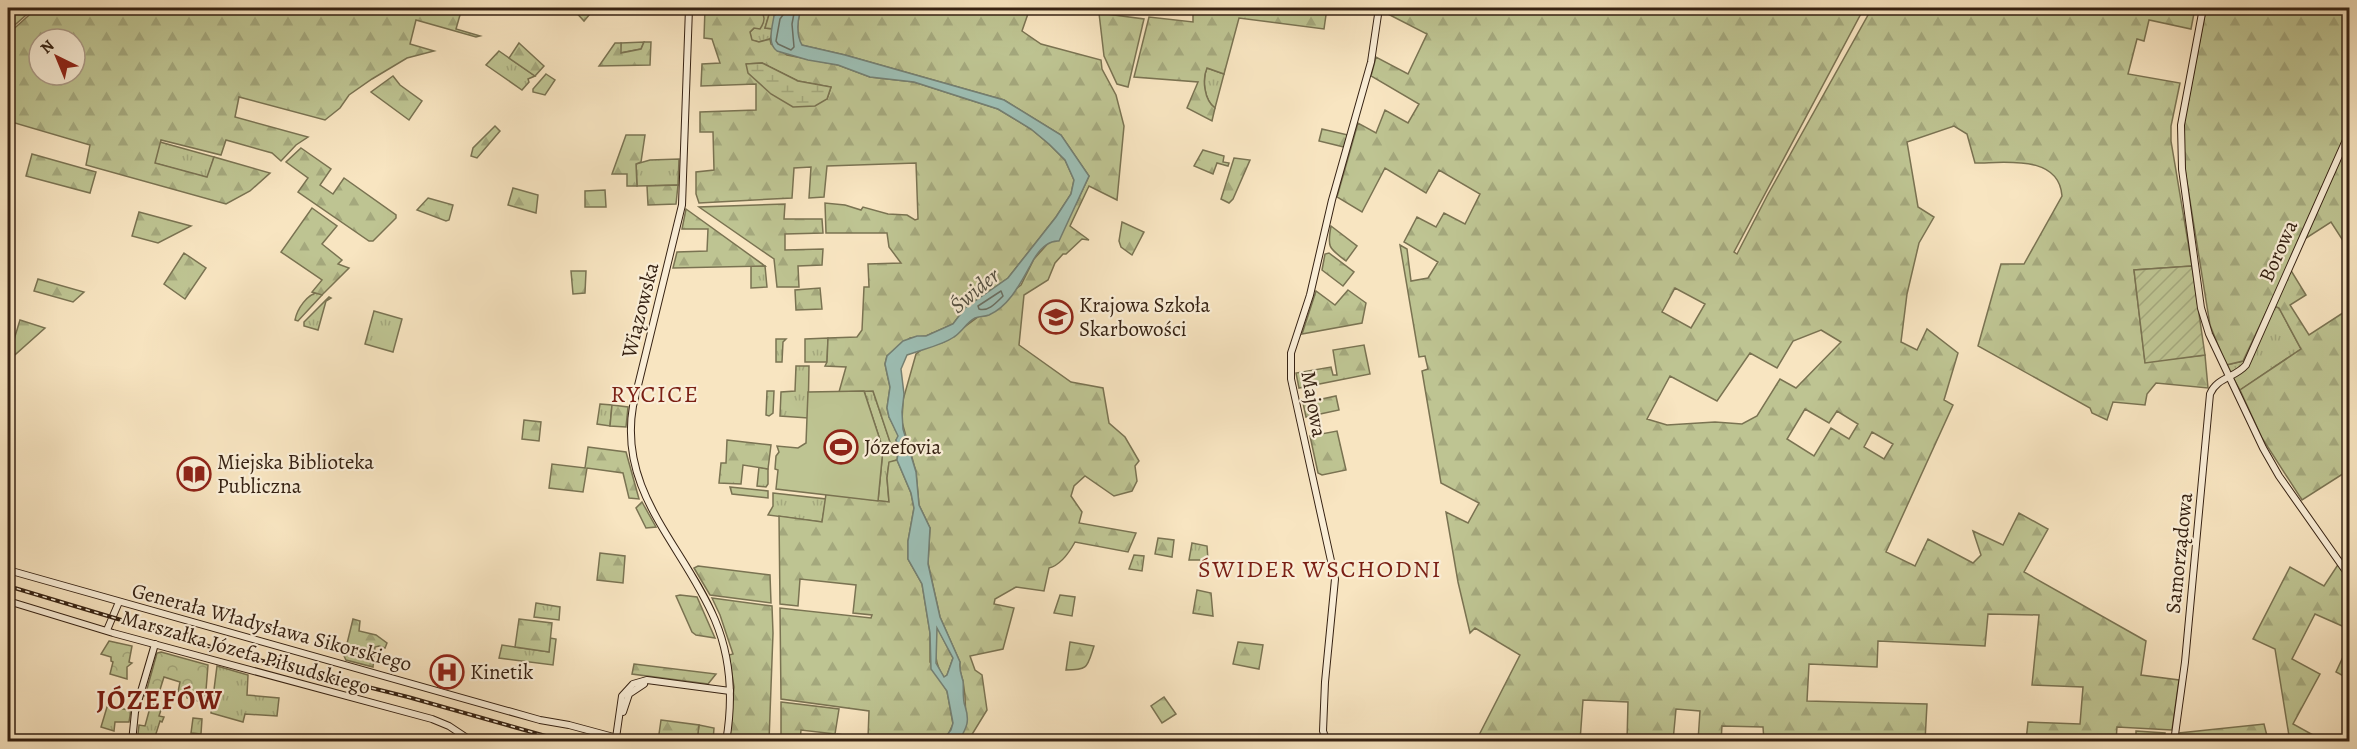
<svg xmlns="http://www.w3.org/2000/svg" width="2357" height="749" font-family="Alegreya,serif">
	<defs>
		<pattern id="grass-tufts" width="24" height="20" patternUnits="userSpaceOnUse" patternTransform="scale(1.5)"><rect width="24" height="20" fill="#bec492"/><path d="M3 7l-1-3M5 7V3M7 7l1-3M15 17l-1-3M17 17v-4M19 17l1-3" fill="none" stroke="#a4a87d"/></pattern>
		<pattern id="forest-firs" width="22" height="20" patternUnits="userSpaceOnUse" patternTransform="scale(1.5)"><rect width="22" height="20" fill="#bec492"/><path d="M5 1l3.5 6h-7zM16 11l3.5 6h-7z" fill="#a4a87d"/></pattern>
		<pattern id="wetland-marsh" width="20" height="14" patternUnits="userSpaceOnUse" patternTransform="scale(1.5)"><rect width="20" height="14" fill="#bec492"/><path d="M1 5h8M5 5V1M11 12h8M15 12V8" fill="none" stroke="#a4a87d"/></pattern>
		<pattern id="park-crowns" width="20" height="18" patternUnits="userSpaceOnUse" patternTransform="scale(1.5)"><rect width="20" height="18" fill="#bec492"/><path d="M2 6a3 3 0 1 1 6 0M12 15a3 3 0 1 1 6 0" fill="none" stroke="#a4a87d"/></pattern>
		<pattern id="garden-furrows" width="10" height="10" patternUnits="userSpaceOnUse" patternTransform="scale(1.5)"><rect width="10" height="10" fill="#bec492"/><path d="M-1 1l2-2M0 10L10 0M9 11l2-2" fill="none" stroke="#a4a87d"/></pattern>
	</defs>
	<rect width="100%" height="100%" fill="#f8e5c1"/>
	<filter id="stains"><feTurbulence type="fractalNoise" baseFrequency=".00333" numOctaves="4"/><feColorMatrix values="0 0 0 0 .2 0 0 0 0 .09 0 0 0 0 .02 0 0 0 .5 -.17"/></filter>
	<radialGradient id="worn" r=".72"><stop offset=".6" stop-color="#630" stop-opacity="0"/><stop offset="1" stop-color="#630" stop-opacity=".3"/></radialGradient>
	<g fill="url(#grass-tufts)" stroke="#7a7352" stroke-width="1.5">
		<polygon points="759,8 771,8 765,28 774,29 770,39 759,42 751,40 750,32 754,28"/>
		<polygon points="644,42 641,49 620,53 621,43"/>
		<polygon points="499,51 535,76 528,79 529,82 522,90 486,65"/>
		<path d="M1207,68L1224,74L1215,108C1204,100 1202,80 1207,68Z"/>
		<polygon points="546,74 555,80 545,95 533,92 533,89"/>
		<polygon points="160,142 214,157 208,178 154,163"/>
		<polygon points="679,159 678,185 637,186 636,164 650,160"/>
		<polygon points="751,266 765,266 767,287 751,288"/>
		<path d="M319,292L322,295L298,321L295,320C297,309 307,294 319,292Z"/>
		<polygon points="329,297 331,298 326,301 318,330 304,326 304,322"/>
		<polygon points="2269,304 2279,308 2301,349 2240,390 2226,365 2243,361"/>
		<polygon points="374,311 402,319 393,352 365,344"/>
		<polygon points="828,338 827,362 805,362 805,339"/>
		<polygon points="776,339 786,339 783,342 782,362 776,362"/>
		<polygon points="796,366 809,366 808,418 780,416 781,392 795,391"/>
		<polygon points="767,391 774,391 773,413 769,416 766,415"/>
		<polygon points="864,391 873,391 894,453 898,454 897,460 889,463 887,478 889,502 878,501 883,449"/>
		<polygon points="600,404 612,405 610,426 597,424"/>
		<polygon points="759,467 768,469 768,484 766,487 757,486"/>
		<polygon points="730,487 768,491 768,498 732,494"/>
		<polygon points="773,493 826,499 822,522 768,515 773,506"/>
		<polygon points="642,502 656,527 646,528 636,508"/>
		<polygon points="1192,543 1207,546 1208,560 1189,560"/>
		<polygon points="1134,555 1144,556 1142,571 1129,569"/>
		<polygon points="1197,590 1211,593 1213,616 1193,613"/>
		<polygon points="1060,595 1075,597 1072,616 1054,613"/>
		<polygon points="536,603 560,607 559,620 534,617"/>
		<polygon points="550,638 556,639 553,665 499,658 502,645 549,652"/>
		<polygon points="217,666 248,675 247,695 279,698 277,716 245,714 243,722 211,713"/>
		<polygon points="151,704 162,707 159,716 164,717 162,722 160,721 154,740 138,734 139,725 145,726"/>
		<polygon points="107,707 131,710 129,722 115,722 114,731 101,727"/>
		<polygon points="699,725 714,728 713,741 697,741"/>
	</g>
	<g fill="url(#forest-firs)" stroke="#7a7352" stroke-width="1.5" fill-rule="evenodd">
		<polygon points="8,8 34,8 8,31"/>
		<path d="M37,8H462L456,29L480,36L476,37L416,20L410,44L434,51L407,58L372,79L349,95L340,108L325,120L239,97L235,117L308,137L296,145L281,161L272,153L226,140L221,155L161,140L155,163L207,177L214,157L270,173L250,191L226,204L86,165L90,145L8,121V34ZM39,39H75V75H39Z"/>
		<polygon points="572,8 595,8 584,21"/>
		<path d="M705,8H759C765,16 766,20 760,29L754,28L750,32L752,40L759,42L770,39L771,44L787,55L838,65L870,77L914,82L998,109L1031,129L1049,144L1065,160L1074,180L1071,194L1056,217L1008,278L965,308L953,324L926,336L910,338L887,356L885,364L890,387L887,408L889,417L899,436L896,440L899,448L898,454H894L873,391L839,392L846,367L825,366L827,362L828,338L857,337L862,330L864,287H869L868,264L901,263L889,247L887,233H826L825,203L845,205L861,210L863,207L888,214L907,215L915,220L918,219L916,163L827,166L824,197L809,198L811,167L794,168L792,198L699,203L696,194V172L714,170L713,132H700V112L756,110V84L701,86L702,64L720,63L712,39L704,38ZM762,63L798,81L831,87L827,99L746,64Z"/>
		<polygon points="771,8 783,8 774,16 774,29 765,28"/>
		<path d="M802,8H1030L1022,31L1041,44L1101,60L1102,69L1116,95L1124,126L1117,200L1089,186L1070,226L1089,240L1082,239L1066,254H1063L1055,263L1048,280L1024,295L1019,345L1071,382L1103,388L1109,423L1125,437L1139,461L1135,466L1137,481L1132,491L1114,496L1085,476L1074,486L1071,496L1082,512L1079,523L1136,533L1128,552L1075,542C1069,553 1061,565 1049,568L1044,591L1016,587L995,599L994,604L1014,608L1003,649L970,656L975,670L982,675L987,710L968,741H959C968,726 966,698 963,681C961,674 959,670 960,662L940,617L928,563L930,528L919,505L916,472L902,422L903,400L916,354L924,348L944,342L1021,285L1034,259L1051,240L1076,204L1089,176L1061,135L1004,100L845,55L801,45C796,34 797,19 802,8Z"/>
		<path d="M1193,8H1327L1324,29L1239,18L1224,74L1207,68C1202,79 1204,100 1215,108L1212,121L1187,108L1198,82L1134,77L1149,17L1193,22Z"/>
		<path d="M1384,8H1864L1734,252L1737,254L1767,196L1872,8H2195L2191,29L2149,20L2144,41L2137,39L2128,74L2180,83L2171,126V141L2192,266L2134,270L2145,362L2205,355L2208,388L2156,383L2147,394L2145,405L2113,402L2107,420L2092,413L2090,408L1978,346L2001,264H2024L2062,196C2059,154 2005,163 1975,163L1967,134L1954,126L1907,142L1918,207L1934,217L1919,243L1907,294L1901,342L1917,350L1927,329L1958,353L1944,400L1953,405L1886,552L1915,566L1928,539L1973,563L1981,555L1973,531L2003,545L2019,513L2048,529L2024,572L2146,641L2141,675L2179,680L2172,730L2117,727L2116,741H2026L2028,722L2080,724L2083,687L2032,685L2039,615L1988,614L1985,646L1878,641L1877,667L1809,664L1807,701L1927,704L1925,741H1935H1764L1763,727L1722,726L1721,741H1698L1700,711L1676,709L1673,741H1627L1628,702L1583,700L1580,741H1476L1520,655L1475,628L1470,633L1458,582L1446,512L1468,523L1479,503L1441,483L1422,371L1428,369L1425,356L1419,357L1400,245L1407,249L1411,281L1428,278L1438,262L1404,242L1417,217L1436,227L1444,213L1465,224L1480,194L1439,170L1426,193L1385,168L1362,212L1337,197L1358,123L1376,133L1385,110L1408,123L1419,104L1371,76L1376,57L1408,74L1427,34L1384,12ZM1675,288L1705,304L1691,328L1662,312ZM1821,330L1841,342L1796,388L1780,379L1757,416L1742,424L1715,422L1667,425L1647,419L1670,376L1717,401L1750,353L1777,368L1793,341ZM1805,409L1829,423L1837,411L1858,424L1849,439L1831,428L1814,456L1787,439ZM1872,432L1893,444L1884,459L1864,447Z"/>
		<polygon points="2206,8 2349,8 2349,250 2331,222 2303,240 2290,269 2306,295 2290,305 2309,335 2349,309 2349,470 2302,500 2262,438 2240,390 2301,349 2279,308 2270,304 2243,361 2226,365 2210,325 2185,170 2183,128"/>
		<polygon points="1099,13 1144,19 1128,87 1117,84 1104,56"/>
		<polygon points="644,42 651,42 650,65 599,66 615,43 621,43 621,53 641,49"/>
		<polygon points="519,43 544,66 535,76 509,58"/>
		<polygon points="393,76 400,85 422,101 409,120 371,92"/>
		<polygon points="495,126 500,131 477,158 471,156 473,148"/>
		<polygon points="1322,129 1348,135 1344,147 1319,141"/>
		<polygon points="626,135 645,135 641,162 636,164 637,186 627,186 627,174 612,174"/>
		<polygon points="301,148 331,169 320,185 333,194 344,178 396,215 396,218 373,241 369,241 298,192 308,178 286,162"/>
		<polygon points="1203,150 1224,156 1223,162 1229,163 1228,166 1217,163 1213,174 1194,166"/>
		<polygon points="32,154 96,172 90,193 26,176"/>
		<polygon points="1234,158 1250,160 1233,199 1229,203 1221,199"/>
		<polygon points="678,185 676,204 648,205 647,186"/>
		<polygon points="513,188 538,195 536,213 508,205"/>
		<polygon points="605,190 606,207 585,207 585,191"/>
		<polygon points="428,198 453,205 449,220 446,221 417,210"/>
		<polygon points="785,204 784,219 822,219 823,233 785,234 785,250 823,249 822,265 798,266 799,287 777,287 774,259 699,207"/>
		<polygon points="312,208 337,226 322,244 342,260 338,264 349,268 322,295 312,292 322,280 281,252"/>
		<polygon points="686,209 765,266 673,268 677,252 707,251 708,229 682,229"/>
		<polygon points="139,212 191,226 158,243 132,236"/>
		<polygon points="1122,222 1144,232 1132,255 1121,247 1119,241"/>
		<path d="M1331,226L1357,246L1346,261C1329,248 1327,248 1331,226Z"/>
		<polygon points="184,253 206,268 185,299 164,284"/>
		<polygon points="1329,253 1354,272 1343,286 1322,270 1325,254"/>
		<polygon points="571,271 586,271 585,293 573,294"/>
		<polygon points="38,279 84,292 73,302 34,291"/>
		<polygon points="820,288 822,309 796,310 795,290"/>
		<polygon points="1348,290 1366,303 1362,323 1302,334 1316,291 1335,305"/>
		<polygon points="20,320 45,328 8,361 8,345 12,346"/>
		<polygon points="1364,345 1370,374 1299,388 1296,373 1331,367 1333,375 1337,375 1333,350"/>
		<polygon points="1336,396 1339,410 1306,417 1303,403"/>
		<polygon points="612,405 628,407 626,427 610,426"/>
		<polygon points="524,420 541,422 539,441 522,439"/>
		<polygon points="1337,431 1346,470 1322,475 1318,473 1310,436"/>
		<polygon points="727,440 771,445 768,469 743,465 741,484 719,483 721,463 726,463"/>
		<polygon points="588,447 626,452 639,499 629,498 623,473 587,468 583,492 549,488 552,464 585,468"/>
		<polygon points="897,460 911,493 914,508 908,541 908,559 922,584 930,633 930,662 947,691 953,724 947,737 942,741 836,741 837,734 868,738 869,711 781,699 780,608 871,618 872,615 853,613 856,585 800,579 798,606 780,604 779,516 822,522 826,494 889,502 887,478 889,462"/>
		<polygon points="1158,538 1174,540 1172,557 1155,554"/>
		<polygon points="600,553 625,556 623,583 597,580"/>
		<polygon points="2349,553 2349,629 2315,614 2292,659 2320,674 2293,724 2324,741 2177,742 2179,733 2264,724 2268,740 2289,736 2275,649 2253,639 2290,567 2324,586 2343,557"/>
		<polygon points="698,566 770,575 771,603 710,595 694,568"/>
		<polygon points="680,595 697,597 715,638 696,635 692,632 676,596"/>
		<polygon points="712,598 772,606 773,633 769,741 729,741 734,687 729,655 733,654 720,615"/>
		<polygon points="353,619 360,621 359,631 376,635 387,643 385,648 379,646 375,647 373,667 346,660 344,656"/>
		<polygon points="519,619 552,623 549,652 515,647"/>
		<path d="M937,627L953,658L947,675L944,677C933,663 934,644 937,627Z"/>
		<path d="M1070,642L1094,646C1087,667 1089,670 1066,670Z"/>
		<polygon points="1238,642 1263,645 1259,669 1233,664"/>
		<polygon points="2349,644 2349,679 2336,672"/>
		<polygon points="634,664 716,674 708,684 632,674"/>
		<polygon points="1164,697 1176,714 1162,723 1151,706"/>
		<polygon points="781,702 839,709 835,734 801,730 800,741 781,741"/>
		<polygon points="661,720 699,725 697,741 658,741"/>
	</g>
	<polygon fill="url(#wetland-marsh)" stroke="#7a7352" stroke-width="1.5" points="762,63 798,81 831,87 827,99 815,106 793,107 771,94 748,73 746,64"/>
	<g fill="url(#park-crowns)" stroke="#7a7352" stroke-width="1.5">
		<polygon points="109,641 132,646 129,662 132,663 127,667 127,679 110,674 113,662 111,661 111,657 101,654"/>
		<polygon points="161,652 208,665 205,703 187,698 187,695 178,692 180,682 164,677 157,699 145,696 157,653"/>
		<polygon points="193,718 202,719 201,734 191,733"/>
	</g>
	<polygon fill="url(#garden-furrows)" stroke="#7a7352" stroke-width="1.5" points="2192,266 2205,355 2145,363 2134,270"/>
	<g fill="#bec492" stroke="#7a7352" stroke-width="1.5">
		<polygon points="864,391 883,449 878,501 776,489 778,470 775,469 776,456 779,452 777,446 798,448 806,443 808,392"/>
		<polygon points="2136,731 2165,733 2164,741 2136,741"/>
	</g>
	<path fill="#9dbfb5" stroke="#748074" stroke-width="1.5" fill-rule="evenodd" d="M783,8H802C797,18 796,35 802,45L845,55L1004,100L1061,135L1089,176L1059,241C1045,240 1036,254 1030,266C1020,284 1009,306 989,315C984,317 979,316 975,318C967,322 962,332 954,337C941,346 922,349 907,355L901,369L904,394L902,412L903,429L916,472L919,505L930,528L928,564L940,617L960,662C959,670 961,674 963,681C964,689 962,698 965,706C970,721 967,727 959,741H942L951,730L953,723L947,691L931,669L930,633L922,584L908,559V541L914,508L911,493L897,460L899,448L896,440L898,436L889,417L887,408L890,387L885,364L887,356L903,341L917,336H926L953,324L965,308L1008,278L1056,217L1071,194L1074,180L1065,160L1049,144L1031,129L998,109L914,82L870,77L838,65L808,60L777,51C767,44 772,28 774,16ZM937,628L953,658L947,675L944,677L936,663Z"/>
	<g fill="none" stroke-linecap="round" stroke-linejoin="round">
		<g stroke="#6a7064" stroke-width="1.5">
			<polyline points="786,8 785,12 780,19 776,41 778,44 791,50 794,47 792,24 795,8"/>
			<path d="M1001,291L1003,296C996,303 988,312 979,309L978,306Z"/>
		</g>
		<g stroke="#362213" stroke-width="8">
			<g id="secondary">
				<path d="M689,8L682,205L633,406C618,493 684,546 715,620C731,658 733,701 726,742"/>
				<polyline points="2203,8 2181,125 2182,169 2201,308 2209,334 2263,448 2279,476 2350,577"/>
				<polyline points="8,570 540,720 569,725 632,742"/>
				<polyline points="8,601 113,633 432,719 449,726 473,742"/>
				<polyline points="107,630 119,602"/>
				<polyline points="623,712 629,694 644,684"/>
				<polyline points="616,738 622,696 633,684 647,680 730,691"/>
				<polyline points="132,742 135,712 155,644"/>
				<polyline points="1327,742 1323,731 1325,682 1335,579 1291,379 1291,353 1310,295 1332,200 1371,62 1379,8"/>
				<path d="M2174,742L2185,662L2210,394C2217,377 2235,378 2246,365L2350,131"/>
			</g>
		</g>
		<use href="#secondary" stroke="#faeed7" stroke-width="6"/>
		<g stroke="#362213" stroke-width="4">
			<polyline id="rail" points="8,586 231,653 408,697 567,742"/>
		</g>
		<use href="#rail" stroke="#faeed7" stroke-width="1.5" stroke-dasharray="4.5" stroke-linecap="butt"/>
	</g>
	<defs>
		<g id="university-ring" transform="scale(1.725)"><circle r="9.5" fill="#faeed7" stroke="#8f2418" stroke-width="1.5"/><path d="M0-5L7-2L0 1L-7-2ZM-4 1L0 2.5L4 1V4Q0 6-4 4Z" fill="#8f2418"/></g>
		<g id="stadium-ring" transform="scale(1.725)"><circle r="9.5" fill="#faeed7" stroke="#8f2418" stroke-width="1.5"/><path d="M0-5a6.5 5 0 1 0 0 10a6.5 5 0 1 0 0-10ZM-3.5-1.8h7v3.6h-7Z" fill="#8f2418"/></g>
		<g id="library-ring" transform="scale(1.725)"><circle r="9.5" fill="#faeed7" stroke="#8f2418" stroke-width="1.5"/><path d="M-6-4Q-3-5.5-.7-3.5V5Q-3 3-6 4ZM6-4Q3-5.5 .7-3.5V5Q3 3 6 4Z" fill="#8f2418"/></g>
		<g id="hospital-ring" transform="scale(1.725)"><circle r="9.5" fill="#faeed7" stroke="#8f2418" stroke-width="1.5"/><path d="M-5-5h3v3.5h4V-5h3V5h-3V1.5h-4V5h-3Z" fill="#8f2418"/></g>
	</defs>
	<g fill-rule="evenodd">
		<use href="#university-ring" x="1056" y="317"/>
		<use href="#stadium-ring" x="841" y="447"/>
		<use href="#library-ring" x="194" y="474"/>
		<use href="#hospital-ring" x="447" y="672"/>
	</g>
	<g text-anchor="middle" stroke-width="4.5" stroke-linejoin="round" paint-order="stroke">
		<g font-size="21" fill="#362213" stroke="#faeed7">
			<text transform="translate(2278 251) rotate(-66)" y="7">Borowa</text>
			<text transform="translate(640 310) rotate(-76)" y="7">Wiązowska</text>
			<text transform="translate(1314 404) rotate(80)" y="7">Majowa</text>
			<text transform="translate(2179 553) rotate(-84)" y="7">Samorządowa</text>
			<text transform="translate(272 627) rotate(15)" y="7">Generała Władysława Sikorskiego</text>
			<text transform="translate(246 652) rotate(16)" y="7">Marszałka Józefa Piłsudskiego</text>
		</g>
		<g font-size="21" fill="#362213" stroke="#faeed7" text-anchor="start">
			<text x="1079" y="312">Krajowa Szkoła<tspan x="1079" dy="24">Skarbowości</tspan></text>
			<text x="864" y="454">Józefovia</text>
			<text x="217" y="469">Miejska Biblioteka<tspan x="217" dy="24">Publiczna</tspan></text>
			<text x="470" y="679">Kinetik</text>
		</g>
		<g font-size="22" font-style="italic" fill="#555144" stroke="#faeed7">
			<text transform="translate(974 290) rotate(-40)" y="8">Świder</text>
		</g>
		<g font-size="24" letter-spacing="1.5" fill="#7a1f14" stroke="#faeed7">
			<text x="655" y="402">RYCICE</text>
			<text x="1320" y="577">ŚWIDER WSCHODNI</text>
		</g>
		<g font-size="27" font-weight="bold" letter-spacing="1.5" fill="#7a1f14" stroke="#faeed7">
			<text x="160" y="709">JÓZEFÓW</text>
		</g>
	</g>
	<rect width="2357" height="749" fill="none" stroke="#f8e5c1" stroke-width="30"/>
	<rect x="9" y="9" width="2339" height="731" fill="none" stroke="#362213" stroke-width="3"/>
	<rect x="15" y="15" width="2327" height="719" fill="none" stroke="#362213" stroke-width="1.5"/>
	<g transform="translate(57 57) rotate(317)"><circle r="28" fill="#faeed7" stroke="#ac9c89" stroke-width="1.5"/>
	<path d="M0-4.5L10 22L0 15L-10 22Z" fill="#8f2418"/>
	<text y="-9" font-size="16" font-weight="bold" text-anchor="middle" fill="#362213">N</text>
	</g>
	<rect width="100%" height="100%" filter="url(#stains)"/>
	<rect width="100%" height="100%" fill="url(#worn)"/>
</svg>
